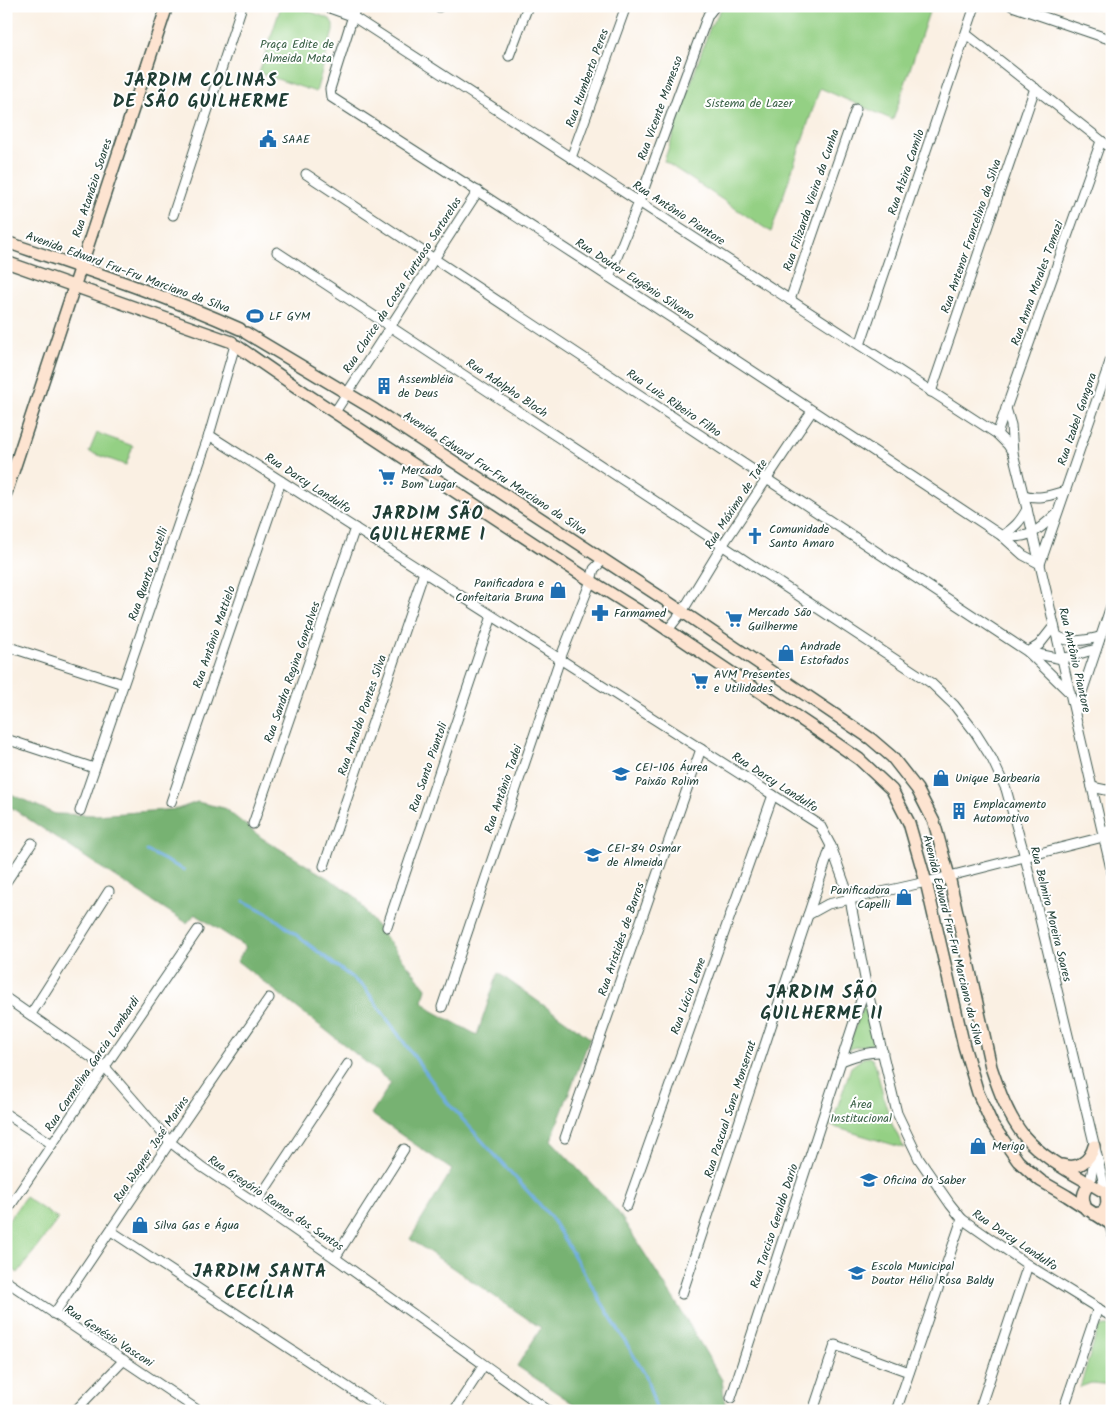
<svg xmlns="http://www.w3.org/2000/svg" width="1118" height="1417" font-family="Kalam,sans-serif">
	<rect width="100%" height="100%" fill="#fff"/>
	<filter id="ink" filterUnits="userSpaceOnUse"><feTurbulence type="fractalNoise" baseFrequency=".02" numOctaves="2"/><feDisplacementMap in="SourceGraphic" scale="10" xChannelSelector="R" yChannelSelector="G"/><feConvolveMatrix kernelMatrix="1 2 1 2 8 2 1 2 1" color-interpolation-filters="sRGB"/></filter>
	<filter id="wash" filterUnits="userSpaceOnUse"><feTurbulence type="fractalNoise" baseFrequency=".0096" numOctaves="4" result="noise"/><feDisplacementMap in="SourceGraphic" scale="20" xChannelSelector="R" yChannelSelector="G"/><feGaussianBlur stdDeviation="1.12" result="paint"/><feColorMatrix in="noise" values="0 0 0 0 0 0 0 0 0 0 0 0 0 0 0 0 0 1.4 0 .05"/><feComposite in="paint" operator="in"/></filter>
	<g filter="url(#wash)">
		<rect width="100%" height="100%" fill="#faf0e3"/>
		<g fill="#94d084" stroke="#5a865c">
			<polygon points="281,6 295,6 330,19 333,24 333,31 316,92 259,73"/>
			<polygon points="723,6 931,6 893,120 820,88 771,232 664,161 710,27"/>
			<polygon points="97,433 133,446 126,465 89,452"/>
			<polygon points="863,1005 866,1005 873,1044 852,1048 847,1051"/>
			<polygon points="869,1057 872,1059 875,1063 885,1103 892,1124 904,1148 831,1126 851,1067 863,1058"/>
			<polygon points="25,1197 58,1219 18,1273 6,1265 6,1224"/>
			<polygon points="1104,1326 1112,1326 1112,1385 1091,1383 1080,1387 1098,1329"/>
		</g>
		<polygon fill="#77b272" stroke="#4b7853" points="11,794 55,814 96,815 178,809 197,802 224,808 262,838 336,883 356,897 370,918 426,988 423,1001 431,1010 477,1035 498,973 590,1038 551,1140 618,1212 677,1304 722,1380 726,1411 584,1411 517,1366 541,1328 410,1239 452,1170 371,1114 391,1083 351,1050 237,961 246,947 195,914 187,923 100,867 6,804 6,801"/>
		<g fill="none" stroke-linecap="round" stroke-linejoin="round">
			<g stroke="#6faee2" stroke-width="3">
				<polyline points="147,851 184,870"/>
				<polyline points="244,901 269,914 364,987 447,1102 550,1216 646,1376 657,1411"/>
			</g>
		</g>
	</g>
	<g filter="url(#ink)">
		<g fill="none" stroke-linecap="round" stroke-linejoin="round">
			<g stroke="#40584e" stroke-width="11">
				<g id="street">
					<polyline points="324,6 352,16 997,434 1008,445 1013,453 1027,509 1112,873"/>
					<path d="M356,6L330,89L331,97C556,241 779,388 1002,536L1023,555L1040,564L1112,356"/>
					<polyline points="1012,6 1112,40"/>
					<polyline points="439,7 439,6"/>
					<polyline points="966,34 1112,149"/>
					<polyline points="509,56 528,6"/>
					<polyline points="571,158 626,6"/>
					<polyline points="306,174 1028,652 1062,659 1096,649"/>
					<polyline points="173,215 242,6"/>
					<polyline points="277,252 931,683 954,705 975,732 992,759 1006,789 1025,857 1106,1193"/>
					<polyline points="609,277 639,202 708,15 715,6"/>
					<polyline points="790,300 856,109"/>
					<polyline points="860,345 975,6"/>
					<polyline points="931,392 1035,88"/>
					<polyline points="1006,408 1011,425 1013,453"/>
					<polyline points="335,412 478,191"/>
					<polyline points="997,434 1101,141"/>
					<polyline points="209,435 820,825 831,846 850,899 866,984 897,1113 919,1159 950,1204 962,1219 1028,1265 1112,1317"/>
					<path d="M1024,495C1039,500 1051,495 1065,491"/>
					<path d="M1002,536C1029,540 1038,531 1056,514"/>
					<path d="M1002,536C1015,527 1020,522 1027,509"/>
					<polyline points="1054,626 1039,645 1028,652 1070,693"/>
					<polyline points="667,631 682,612 722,546 812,411"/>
					<path d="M1057,636C1071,644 1085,640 1100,637"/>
					<polyline points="6,646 123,684"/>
					<polyline points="1075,713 1112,603"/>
					<polyline points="6,739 94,768"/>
					<polyline points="1092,787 1106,790 1112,789"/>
					<polyline points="171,802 281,481"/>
					<polyline points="80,811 209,435 235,345"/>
					<polyline points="253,824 355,528"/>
					<polyline points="324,866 424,572"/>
					<polyline points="6,882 32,843"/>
					<polyline points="808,915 828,904 926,882 1103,837 1112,827"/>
					<polyline points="387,927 492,616"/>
					<polyline points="6,998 105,1067 170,1142 202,1167 256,1203 335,1258 549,1411"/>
					<polyline points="442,1007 560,659 591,581 594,569 603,560"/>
					<polyline points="31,1014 109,891"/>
					<path d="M841,1061C855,1056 868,1051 883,1052"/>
					<polyline points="6,1114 52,1144"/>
					<polyline points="565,1138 701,749"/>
					<polyline points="1090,1183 1095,1155"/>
					<polyline points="256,1203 348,1064"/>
					<polyline points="627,1206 773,795"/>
					<polyline points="6,1212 198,930"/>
					<polyline points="1109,1223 1112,1234"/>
					<polyline points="111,1231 384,1411"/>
					<polyline points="335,1258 404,1149"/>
					<polyline points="6,1281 199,1411"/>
					<polyline points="682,1294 831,846"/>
					<polyline points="54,1314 170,1142 269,998"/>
					<polyline points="731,1398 866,985"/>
					<polyline points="75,1411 124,1360"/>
					<polyline points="454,1411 484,1365"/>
					<polyline points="813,1411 835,1345 909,1372"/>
					<polyline points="896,1411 962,1219"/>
					<polyline points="979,1411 1028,1265"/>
					<polyline points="1063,1411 1098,1308"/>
				</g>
			</g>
			<g stroke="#40584e" stroke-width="14">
				<g id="secondary">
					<path d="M6,242C85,269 164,295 240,329"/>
					<polyline points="6,262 232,342"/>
					<path d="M246,333L375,410L662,598L871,739L892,757L917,789L934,822L949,876L991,1067C999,1091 1008,1116 1024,1136C1047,1163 1083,1178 1112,1197"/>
					<polyline points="237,346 308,395 591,581 650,618 833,741 859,759 892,790 909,823 926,882 964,1046 978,1093 992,1124 1018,1161 1030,1172 1041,1181 1067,1196 1112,1225"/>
					<polyline points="6,493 167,6"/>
					<path d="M1062,1165C1078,1170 1090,1161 1094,1146"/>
					<path d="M1086,1209C1082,1197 1082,1193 1090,1183"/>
					<path d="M1094,1214L1103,1212C1108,1205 1107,1202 1106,1193"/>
				</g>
			</g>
			<use href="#street" stroke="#fff" stroke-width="9"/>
			<use href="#secondary" stroke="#fde4d1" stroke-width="11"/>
		</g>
	</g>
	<defs>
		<g id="civic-bare" transform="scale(1.35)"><path d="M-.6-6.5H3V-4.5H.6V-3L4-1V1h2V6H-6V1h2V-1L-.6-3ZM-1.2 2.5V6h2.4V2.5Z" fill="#1f6fb2" stroke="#fff" stroke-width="2.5" paint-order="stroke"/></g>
		<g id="stadium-bare" transform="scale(1.35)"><path d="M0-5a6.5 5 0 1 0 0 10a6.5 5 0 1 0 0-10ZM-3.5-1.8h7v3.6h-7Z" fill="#1f6fb2" stroke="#fff" stroke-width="2.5" paint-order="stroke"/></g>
		<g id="building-bare" transform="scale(1.35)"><path d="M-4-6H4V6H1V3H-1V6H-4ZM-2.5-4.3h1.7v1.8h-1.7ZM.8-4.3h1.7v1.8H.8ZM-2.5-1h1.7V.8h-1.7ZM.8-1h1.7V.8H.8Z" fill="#1f6fb2" stroke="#fff" stroke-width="2.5" paint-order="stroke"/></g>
		<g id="supermarket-bare" transform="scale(1.35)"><path d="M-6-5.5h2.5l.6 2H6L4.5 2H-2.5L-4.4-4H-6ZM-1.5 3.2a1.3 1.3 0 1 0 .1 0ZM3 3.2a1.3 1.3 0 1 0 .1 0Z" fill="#1f6fb2" stroke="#fff" stroke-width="2.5" paint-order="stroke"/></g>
		<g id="church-bare" transform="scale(1.35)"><path d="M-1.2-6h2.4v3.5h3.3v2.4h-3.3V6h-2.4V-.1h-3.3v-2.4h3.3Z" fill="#1f6fb2" stroke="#fff" stroke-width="2.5" paint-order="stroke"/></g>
		<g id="shop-bare" transform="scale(1.35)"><path d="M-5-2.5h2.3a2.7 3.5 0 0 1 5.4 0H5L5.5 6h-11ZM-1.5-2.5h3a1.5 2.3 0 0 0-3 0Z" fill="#1f6fb2" stroke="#fff" stroke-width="2.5" paint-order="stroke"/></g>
		<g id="pharmacy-bare" transform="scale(1.35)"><path d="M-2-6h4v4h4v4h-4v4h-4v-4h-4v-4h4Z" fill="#1f6fb2" stroke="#fff" stroke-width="2.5" paint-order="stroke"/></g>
		<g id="school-bare" transform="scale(1.35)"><path d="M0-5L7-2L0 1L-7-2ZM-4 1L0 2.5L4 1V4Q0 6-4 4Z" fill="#1f6fb2" stroke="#fff" stroke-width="2.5" paint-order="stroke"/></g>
	</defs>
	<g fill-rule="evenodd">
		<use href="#civic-bare" x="268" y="139"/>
		<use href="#stadium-bare" x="255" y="316"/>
		<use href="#building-bare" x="384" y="386"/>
		<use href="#supermarket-bare" x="387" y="477"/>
		<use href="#church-bare" x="755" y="536"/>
		<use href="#shop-bare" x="558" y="590"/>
		<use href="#pharmacy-bare" x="600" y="613"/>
		<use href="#supermarket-bare" x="734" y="619"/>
		<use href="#shop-bare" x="786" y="653"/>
		<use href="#supermarket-bare" x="700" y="681"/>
		<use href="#school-bare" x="621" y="774"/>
		<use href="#shop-bare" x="941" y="778"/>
		<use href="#building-bare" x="959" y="811"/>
		<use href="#school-bare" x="593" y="855"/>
		<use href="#shop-bare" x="904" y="897"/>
		<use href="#shop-bare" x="978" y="1146"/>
		<use href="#school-bare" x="869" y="1180"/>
		<use href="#shop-bare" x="140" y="1225"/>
		<use href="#school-bare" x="857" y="1273"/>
	</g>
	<g text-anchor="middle" stroke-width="4" stroke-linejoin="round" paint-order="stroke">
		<g font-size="12" fill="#3c6248" stroke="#fff">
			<text x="297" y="48">Praça Edite de<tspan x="297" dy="14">Almeida Mota</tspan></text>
			<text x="749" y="107">Sistema de Lazer</text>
			<text x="861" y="1108">Área<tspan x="861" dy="14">Institucional</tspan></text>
		</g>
		<g font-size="12" fill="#1f3d34" stroke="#fff">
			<text transform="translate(587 78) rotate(-70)" y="4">Rua Humberto Peres</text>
			<text transform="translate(660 108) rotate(-70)" y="4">Rua Vicente Momesso</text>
			<text transform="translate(906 172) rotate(-71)" y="4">Rua Alzira Camilo</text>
			<text transform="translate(92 188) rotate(-72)" y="4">Rua Atanázio Soares</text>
			<text transform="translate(811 200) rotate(-71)" y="4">Rua Filizarda Vieira da Cunha</text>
			<text transform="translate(679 213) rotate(33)" y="4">Rua Antônio Piantore</text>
			<text transform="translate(971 236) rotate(-71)" y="4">Rua Antenor Francelino da Silva</text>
			<text transform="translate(128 272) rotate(20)" y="4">Avenida Edward Fru-Fru Marciano da Silva</text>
			<text transform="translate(635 279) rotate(33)" y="4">Rua Doutor Eugênio Silvano</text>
			<text transform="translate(1037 283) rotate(-70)" y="4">Rua Anna Morales Tomazi</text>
			<text transform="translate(402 285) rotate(-57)" y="4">Rua Clarice da Costa Furtuoso Sartorelos</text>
			<text transform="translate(507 388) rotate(34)" y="4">Rua Adolpho Bloch</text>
			<text transform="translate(674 403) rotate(34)" y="4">Rua Luiz Ribeiro Filho</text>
			<text transform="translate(1077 419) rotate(-71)" y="4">Rua Izabel Gongora</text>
			<text transform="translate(495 473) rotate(33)" y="4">Avenida Edward Fru-Fru Marciano da Silva</text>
			<text transform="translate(308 483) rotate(33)" y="4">Rua Darcy Landulfo</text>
			<text transform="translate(736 504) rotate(-57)" y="4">Rua Máximo de Tate</text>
			<text transform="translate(148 574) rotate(-71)" y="4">Rua Quarto Castelli</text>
			<text transform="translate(214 637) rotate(-71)" y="4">Rua Antônio Mattielo</text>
			<text transform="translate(1075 660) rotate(77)" y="4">Rua Antônio Piantore</text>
			<text transform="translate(292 672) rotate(-71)" y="4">Rua Sandra Regina Gonçalves</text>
			<text transform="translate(362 715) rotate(-71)" y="4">Rua Arnaldo Pontes Silva</text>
			<text transform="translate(428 767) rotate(-71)" y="4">Rua Santo Piantoli</text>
			<text transform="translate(775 782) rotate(33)" y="4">Rua Darcy Landulfo</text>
			<text transform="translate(503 789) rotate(-71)" y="4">Rua Antônio Tadei</text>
			<text transform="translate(1051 914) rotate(76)" y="4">Rua Belmiro Moreira Soares</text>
			<text transform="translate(621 939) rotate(-71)" y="4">Rua Aristides de Barros</text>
			<text transform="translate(953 940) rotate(76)" y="4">Avenida Edward Fru-Fru Marciano da Silva</text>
			<text transform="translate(688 996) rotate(-70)" y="4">Rua Lúcio Leme</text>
			<text transform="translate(92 1064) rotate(-56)" y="4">Rua Carmelina Garcia Lombardi</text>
			<text transform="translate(730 1109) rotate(-72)" y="4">Rua Pascual Sanz Monserrat</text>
			<text transform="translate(151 1149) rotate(-56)" y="4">Rua Wagner José Marins</text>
			<text transform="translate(276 1203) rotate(34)" y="4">Rua Gregório Ramos dos Santos</text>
			<text transform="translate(774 1226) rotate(-72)" y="4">Rua Tarciso Geraldo Dario</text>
			<text transform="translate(1015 1240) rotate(34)" y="4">Rua Darcy Landulfo</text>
			<text transform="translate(109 1336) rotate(33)" y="4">Rua Genésio Vasconi</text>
		</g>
		<g font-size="12" fill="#1f3d34" stroke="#fff" text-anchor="start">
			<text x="282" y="143">SAAE</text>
			<text x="269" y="320">LF GYM</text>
			<text x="398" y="383">Assembléia<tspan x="398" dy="14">de Deus</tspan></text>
			<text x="401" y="474">Mercado<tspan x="401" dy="14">Bom Lugar</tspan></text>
			<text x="769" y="533">Comunidade<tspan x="769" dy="14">Santo Amaro</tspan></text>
			<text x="544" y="587" text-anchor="end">Panificadora e<tspan x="544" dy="14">Confeitaria Bruna</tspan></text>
			<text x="748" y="616">Mercado São<tspan x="748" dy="14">Guilherme</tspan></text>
			<text x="614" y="617">Farmamed</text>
			<text x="800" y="650">Andrade<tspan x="800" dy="14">Estofados</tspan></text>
			<text x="714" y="678">AVM Presentes<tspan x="714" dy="14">e Utilidades</tspan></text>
			<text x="635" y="771">CEI-106 Áurea<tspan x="635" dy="14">Paixão Rolim</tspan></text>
			<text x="955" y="782">Unique Barbearia</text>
			<text x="973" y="808">Emplacamento<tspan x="973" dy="14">Automotivo</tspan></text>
			<text x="607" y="852">CEI-84 Osmar<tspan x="607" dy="14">de Almeida</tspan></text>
			<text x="890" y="894" text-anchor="end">Panificadora<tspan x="890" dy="14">Capelli</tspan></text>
			<text x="992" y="1150">Merigo</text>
			<text x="883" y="1184">Oficina do Saber</text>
			<text x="154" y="1229">Silva Gas e Água</text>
			<text x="871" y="1270">Escola Municipal<tspan x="871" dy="14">Doutor Hélio Rosa Baldy</tspan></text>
		</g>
		<g font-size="18" font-weight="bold" letter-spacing="1" fill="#1f3d34" stroke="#fff">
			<text x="201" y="86">JARDIM COLINAS<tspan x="201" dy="21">DE SÃO GUILHERME</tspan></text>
			<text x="428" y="519">JARDIM SÃO<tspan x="428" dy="21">GUILHERME I</tspan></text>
			<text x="822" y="998">JARDIM SÃO<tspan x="822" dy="21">GUILHERME II</tspan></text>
			<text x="260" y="1277">JARDIM SANTA<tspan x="260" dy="21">CECÍLIA</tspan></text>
		</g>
	</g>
	<rect width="1118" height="1417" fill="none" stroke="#fff" stroke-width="25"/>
</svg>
